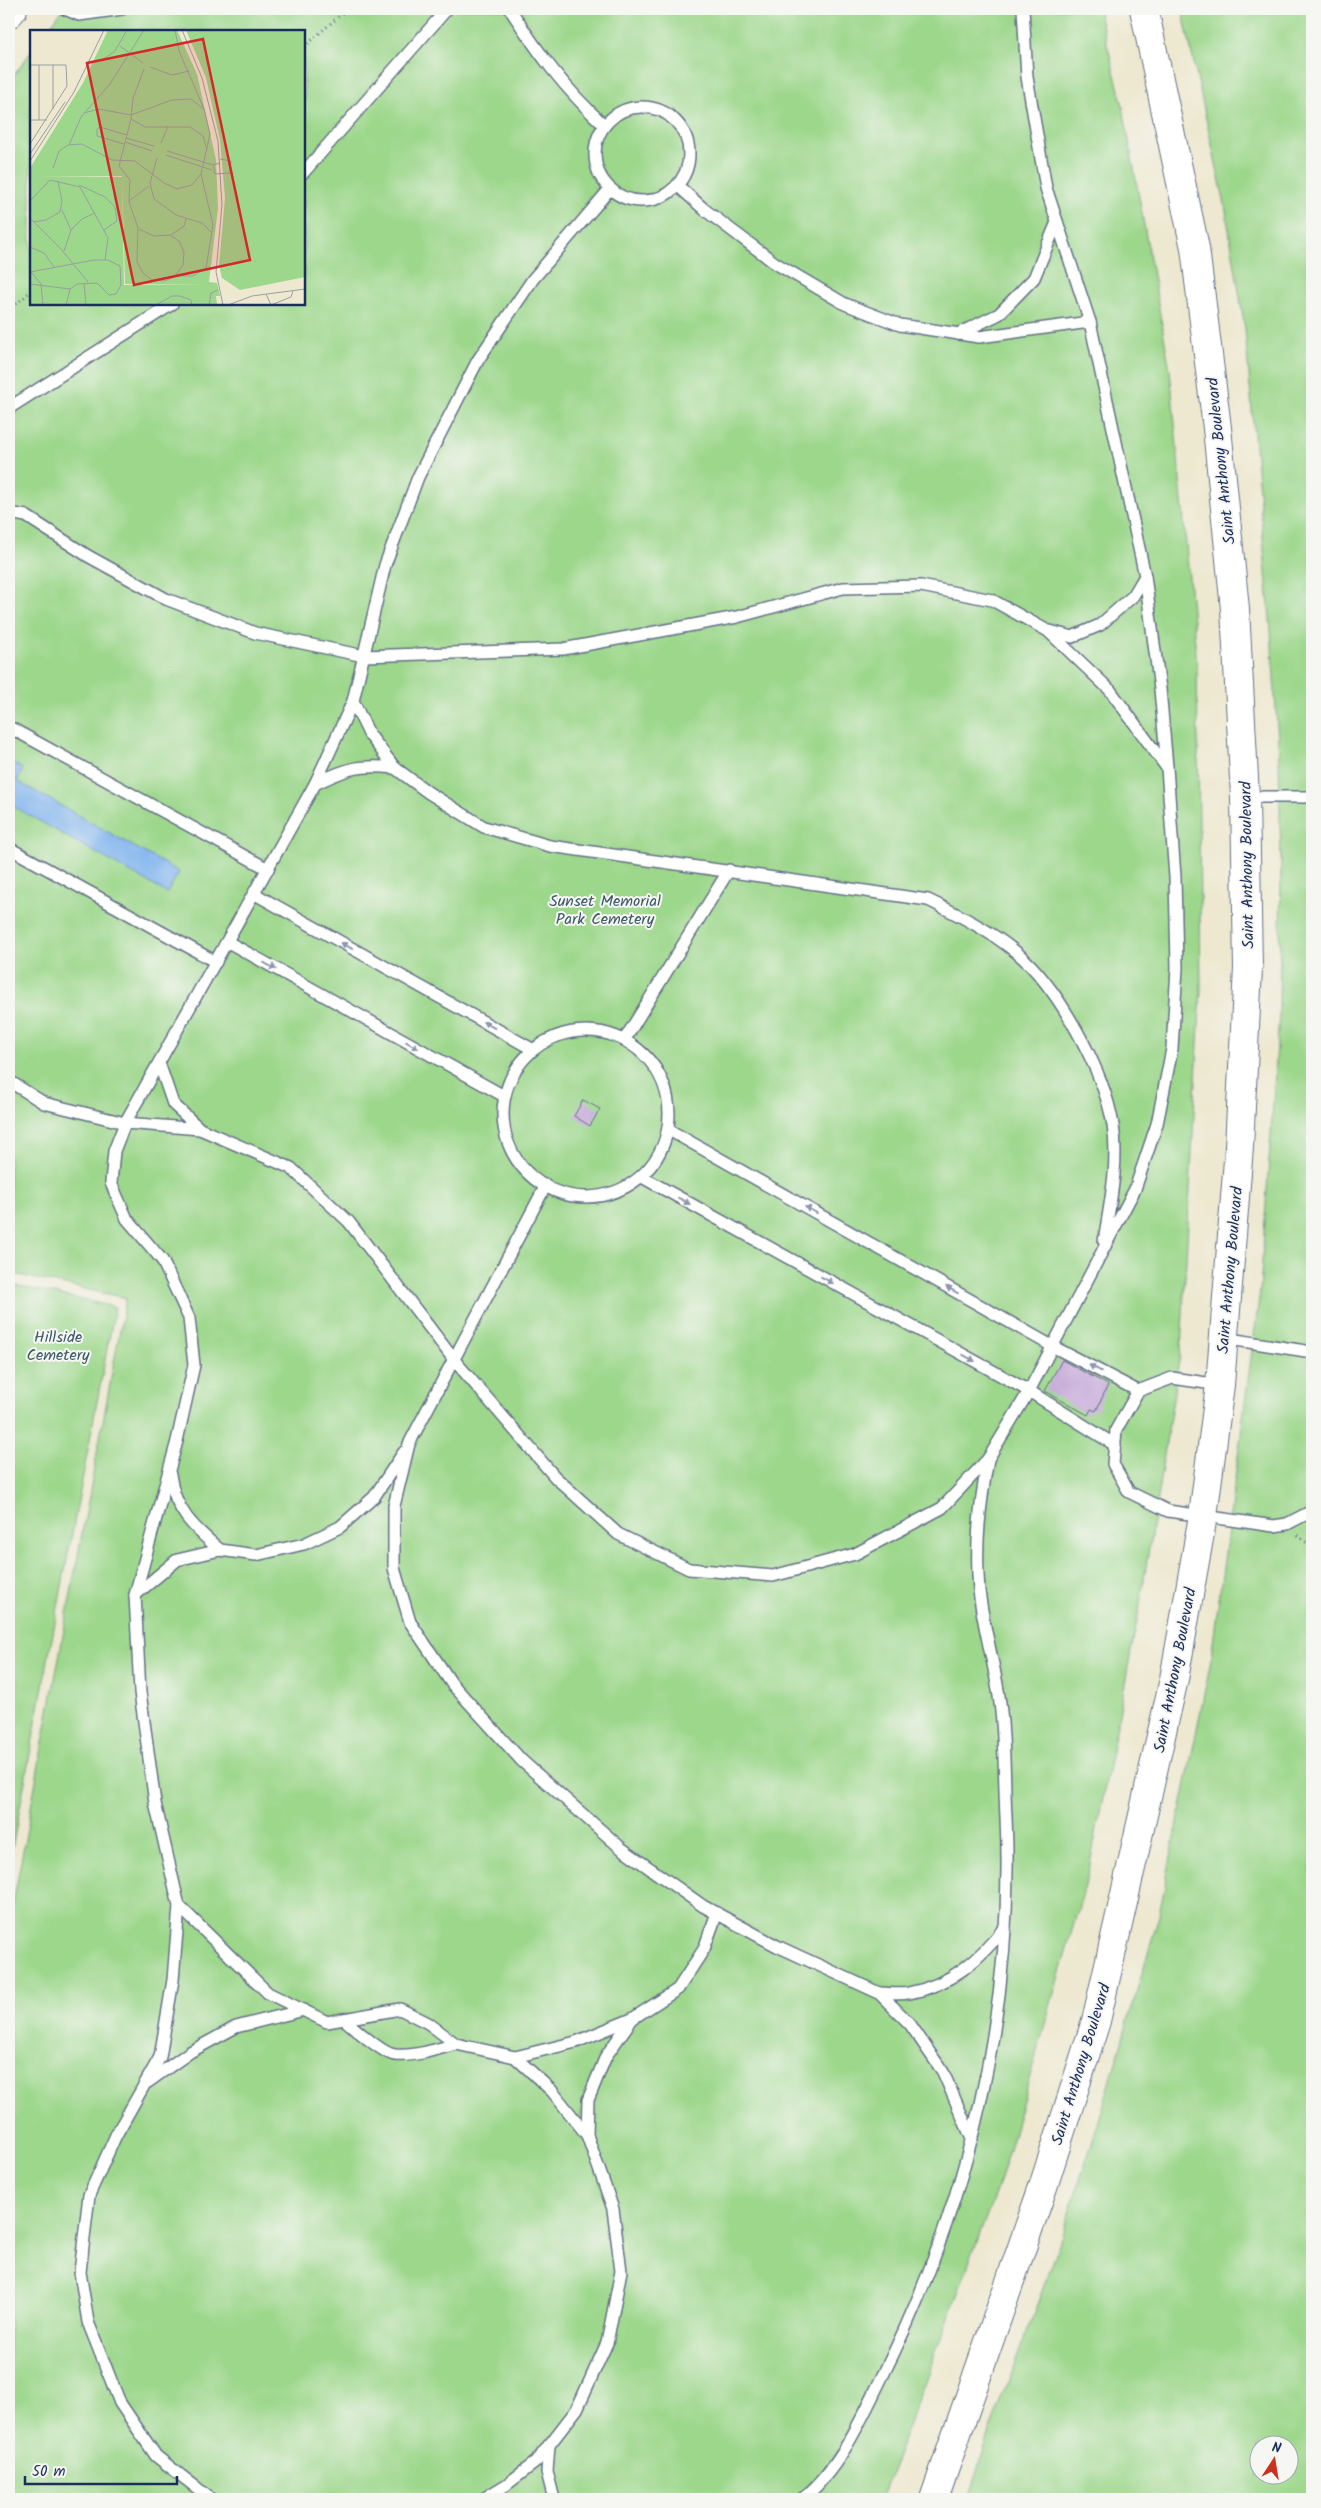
<svg xmlns="http://www.w3.org/2000/svg" width="1321" height="2508" font-family="Kalam,sans-serif">
	<rect width="100%" height="100%" fill="#f6f6f2"/>
	<filter id="ink" filterUnits="userSpaceOnUse"><feTurbulence type="fractalNoise" baseFrequency=".02" numOctaves="2"/><feDisplacementMap in="SourceGraphic" scale="10" xChannelSelector="R" yChannelSelector="G"/><feConvolveMatrix kernelMatrix="1 2 1 2 8 2 1 2 1" color-interpolation-filters="sRGB"/></filter>
	<filter id="wash" filterUnits="userSpaceOnUse"><feTurbulence type="fractalNoise" baseFrequency=".0096" numOctaves="4" result="noise"/><feDisplacementMap in="SourceGraphic" scale="20" xChannelSelector="R" yChannelSelector="G"/><feGaussianBlur stdDeviation="1.12" result="paint"/><feColorMatrix in="noise" values="0 0 0 0 0 0 0 0 0 0 0 0 0 0 0 0 0 1.4 0 .05"/><feComposite in="paint" operator="in"/></filter>
	<g filter="url(#wash)">
		<rect width="100%" height="100%" fill="#ede8cf"/>
		<g fill="#9cd78b" stroke="#5c8374" fill-rule="evenodd">
			<polygon points="63,9 1098,9 1122,102 1170,370 1197,665 1201,990 1181,1349 1139,1610 1088,1875 1000,2180 881,2499 20,2499 9,2497 9,1925 126,1298 9,1273 9,82 31,52 31,304 304,304 304,31 46,31"/>
			<path d="M1182,9H1312V2499H969L991,2428L1055,2256L1097,2127L1159,1915L1210,1665L1260,1291L1279,1015L1281,867L1279,757L1271,631L1245,329L1225,205ZM1258,2446H1288V2476H1258Z"/>
			<polygon points="9,1284 115,1307 9,1865"/>
		</g>
		<polygon fill="#81b4ee" stroke="#4e72a6" points="9,761 23,769 17,781 179,872 167,893 9,804"/>
		<g id="blocks">
			<g fill="#c6aad9">
				<polygon points="583,1100 600,1109 590,1126 574,1116"/>
				<polygon points="1062,1360 1108,1385 1096,1411 1091,1409 1088,1415 1045,1391"/>
			</g>
		</g>
	</g>
	<g filter="url(#ink)">
		<use href="#blocks" fill-opacity="0" stroke="#647086" stroke-width="1"/>
		<g fill="none" stroke-linecap="round" stroke-linejoin="round">
			<g stroke="#647086" stroke-width="14">
				<g id="service">
					<polyline points="65,9 79,15 122,9"/>
					<path d="M510,9C539,54 564,88 604,125"/>
					<polyline points="1023,9 1027,77 1046,188 1090,322 1145,576 1160,689 1167,767"/>
					<circle cx="642" cy="154" r="47"/>
					<polyline points="304,172 447,9"/>
					<polyline points="678,186 705,210 775,263 845,304 900,325 979,337 1090,322"/>
					<path d="M609,190L533,279L478,360L418,477L385,565L353,701L369,734L395,768L429,793L484,827L550,846L928,900C959,915 989,930 1016,952C1058,986 1104,1071 1113,1125C1119,1164 1110,1203 1104,1241"/>
					<polyline points="958,334 999,314 1034,278 1057,222"/>
					<polyline points="9,408 172,304"/>
					<polyline points="9,513 26,516 88,556 166,599 255,633 364,656 563,649 737,617 843,588 921,586 992,600 1048,631 1110,690 1167,768 1175,877 1177,968 1172,1049 1157,1124 1135,1189 1029,1391 988,1459 942,1508 855,1554 773,1576 689,1569 618,1534 555,1477 455,1361 349,1222 291,1168 200,1129 125,1123 44,1103 9,1081"/>
					<polyline points="1050,631 1072,637 1100,625 1133,596 1145,576"/>
					<polyline points="9,727 268,869"/>
					<path d="M315,784C347,768 360,764 395,768"/>
					<polyline points="1245,797 1312,797"/>
					<polyline points="9,848 216,962"/>
					<polyline points="255,894 532,1049"/>
					<polyline points="228,942 504,1096"/>
					<circle cx="586" cy="1114" r="83"/>
					<polyline points="625,1039 729,870"/>
					<polyline points="159,1063 173,1104 200,1129"/>
					<polyline points="669,1130 1052,1346 1138,1391"/>
					<polyline points="642,1177 1029,1391 1115,1445"/>
					<polyline points="546,1185 409,1444 394,1506 394,1568 410,1622 452,1684 522,1761 621,1848 703,1906 777,1946 879,1993 910,2024 943,2072 972,2139"/>
					<polyline points="1223,1338 1312,1352"/>
					<polyline points="1220,1385 1172,1378 1138,1391 1116,1430 1113,1464 1129,1492 1168,1511 1274,1526 1287,1524 1312,1511"/>
					<path d="M170,1475C175,1511 193,1527 220,1550"/>
					<polyline points="135,1595 177,1560 220,1550 256,1555 304,1544 340,1527 374,1497 404,1452"/>
					<polyline points="179,1906 268,1993 327,2022 400,2009 428,2023 456,2044 515,2057 576,2042 632,2019 678,1989 704,1949 717,1913"/>
					<path d="M879,1993C888,1993 900,1995 909,1993C951,1985 980,1959 1005,1927"/>
					<path d="M344,2019C353,2027 383,2054 395,2055C414,2057 438,2049 456,2044"/>
					<polyline points="148,2082 190,2052 236,2027 304,2010"/>
					<polyline points="587,2135 588,2100 606,2056 632,2019"/>
					<polyline points="549,2445 547,2472 554,2499"/>
					<polyline points="211,2499 156,2456 120,2403 88,2322 80,2272 89,2195 116,2135 160,2057 173,1980 179,1906 155,1803 140,1692 135,1595 177,1441 194,1365 189,1318 162,1260 127,1219 111,1183 114,1151 125,1123 315,784 353,701"/>
					<polyline points="483,2499 506,2485 536,2462 577,2409 607,2343 621,2271 613,2209 587,2135 552,2091 515,2057"/>
					<path d="M802,2499C839,2470 861,2420 882,2377C968,2205 1015,2011 1006,1817C1004,1779 1005,1740 1000,1703C995,1665 983,1627 979,1590C975,1545 980,1503 988,1459"/>
				</g>
			</g>
			<g stroke="#647086" stroke-width="30">
				<polyline id="tertiary" points="934,2499 1043,2187 1096,2021 1174,1679 1203,1516 1220,1385 1239,1147 1248,968 1245,797 1235,609 1217,428 1195,248 1144,9"/>
			</g>
			<g stroke="#647086" stroke-width="30">
				<polyline id="secondary" points="9,14 13,9"/>
			</g>
			<g stroke="#647086" stroke-width="3" stroke-dasharray="1 4" stroke-linecap="butt">
				<polyline points="304,47 347,9"/>
				<polyline points="9,311 31,291"/>
				<polyline points="1298,1535 1304,1541 1312,1545"/>
			</g>
			<use href="#service" stroke="#fff" stroke-width="11"/>
			<use href="#tertiary" stroke="#fff" stroke-width="28"/>
			<use href="#secondary" stroke="#fff" stroke-width="28"/>
		</g>
		<defs><path id="oneway-solid" d="M-6-.8H1V-3.2L6.5 0L1 3.2V.8H-6Z" transform="scale(1.25)"/></defs>
		<g fill="#8d97ae">
			<use href="#oneway-solid" transform="translate(347 946) rotate(-151)"/>
			<use href="#oneway-solid" transform="translate(270 966) rotate(29)"/>
			<use href="#oneway-solid" transform="translate(489 1025) rotate(-151)"/>
			<use href="#oneway-solid" transform="translate(412 1045) rotate(29)"/>
			<use href="#oneway-solid" transform="translate(684 1201) rotate(29)"/>
			<use href="#oneway-solid" transform="translate(811 1210) rotate(-151)"/>
			<use href="#oneway-solid" transform="translate(827 1280) rotate(29)"/>
			<use href="#oneway-solid" transform="translate(952 1290) rotate(-151)"/>
			<use href="#oneway-solid" transform="translate(969 1358) rotate(29)"/>
			<use href="#oneway-solid" transform="translate(1095 1368) rotate(-152)"/>
		</g>
	</g>
	<g text-anchor="middle" stroke-width="4" stroke-linejoin="round" paint-order="stroke">
		<g font-size="16" fill="#1b2f5e" stroke="#f6f6f2">
			<text transform="translate(1220 461) rotate(-96)" y="6">Saint Anthony Boulevard</text>
			<text transform="translate(1246 865) rotate(-91)" y="6">Saint Anthony Boulevard</text>
			<text transform="translate(1229 1270) rotate(-85)" y="6">Saint Anthony Boulevard</text>
			<text transform="translate(1174 1670) rotate(-79)" y="6">Saint Anthony Boulevard</text>
			<text transform="translate(1080 2064) rotate(-73)" y="6">Saint Anthony Boulevard</text>
		</g>
		<g font-size="16" fill="#3b5969" stroke="#f6f6f2">
			<text x="605" y="906">Sunset Memorial<tspan x="605" dy="18">Park Cemetery</tspan></text>
			<text x="58" y="1342">Hillside<tspan x="58" dy="18">Cemetery</tspan></text>
		</g>
	</g>
	<g transform="translate(30 30)">
		<rect width="275" height="275" fill="#ede8cf"/>
		<path d="M78,0H147L167,44L186,130L188,178L179,252L187,253L190,266H186L187,275H0V138L53,53ZM4,146H92L95,254H178L94,255L92,147ZM156,0H275V247L210,260L192,248L189,235L195,168L190,110L176,48Z" fill="#9cd78b" fill-rule="evenodd"/>
		<path fill="none" stroke="#999ea2" stroke-width="1" d="M145,0L149,21L174,79M152,0L172,48L188,111L192,175L186,242L193,275M90,16L113,33M59,32L72,30L85,21L97,0M0,35H36L37,56L0,114M9,35V90M23,35V79M120,37L142,45L159,41M114,39L103,68L101,89L115,97H160L173,106L177,120M101,89L89,136L100,150L99,172L108,198L107,232L113,243L122,250L134,251L147,246H163L176,238L183,195L171,144M0,90H17M96,108L124,116M95,112L122,121M131,113L138,96M94,114L67,106V99L70,97L97,105M39,115L51,87L80,54L114,0M137,121L183,135M0,124L35,72M136,125L182,140M127,128L120,153L124,169L146,185L172,193L182,203M190,129L201,131L200,143L185,144L183,135L190,133M0,131L44,62L74,0M23,138L29,121L38,115L52,114L82,130L105,131L134,153L147,159L162,155L171,144L180,104L174,79L161,69L142,70L101,85L69,79L54,83M49,155L75,167L85,177L87,191L74,200M0,171L20,150L50,157L78,208L75,230M99,171L119,156M32,180L41,200M0,188L31,219L58,252M3,192L16,190L30,182L32,171L28,151M109,199L124,206L141,205L154,196L156,189M141,206L149,211L154,222L153,235L145,246M0,217L14,223L24,237M34,221L41,200L52,189L65,183M0,242L64,230H78L90,236L91,255L86,264L79,265L67,253L47,254L40,259L36,275M1,242L11,254L13,275M54,253L56,275M0,254L40,259M236,264L241,275L261,267L263,261M126,275L142,266H150L161,270L162,275M179,275L181,263L188,260M198,275L222,266L275,259"/>
		<path fill="#d62828" fill-opacity="0.15" stroke="#d62828" stroke-width="2.5" d="M173,9L220,230L104,255L57,33Z"/>
		<rect width="275" height="275" fill="none" stroke="#1b2f5e" stroke-width="2.5"/>
	</g>
	<rect width="1321" height="2508" fill="none" stroke="#f6f6f2" stroke-width="30"/>
	<g transform="translate(1274 2460) rotate(12)"><circle r="24" fill="#f6f6f2" stroke="#9ea6b7"/>
	<path d="M0-4L9 19L0 12L-9 19Z" fill="#c8321e"/>
	<text y="-8" font-size="14" font-weight="bold" text-anchor="middle" fill="#1b2f5e">N</text>
	</g>
	<path d="M25 2476v8h152v-8" fill="none" stroke="#1b2f5e" stroke-width="2.5"/>
	<text x="32" y="2476" font-size="15" fill="#1b2f5e" stroke="#f6f6f2" stroke-width="4" paint-order="stroke">50 m</text>
</svg>
